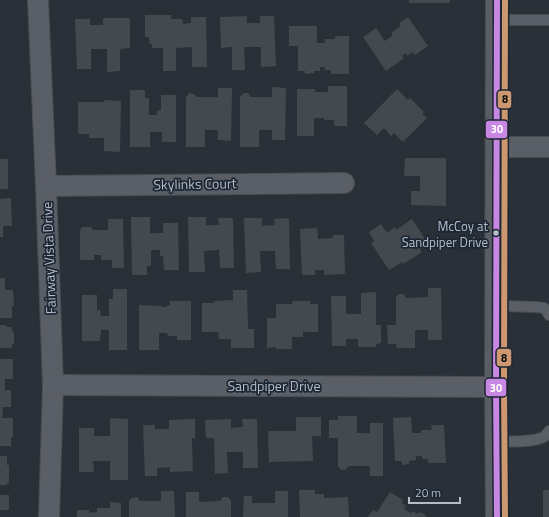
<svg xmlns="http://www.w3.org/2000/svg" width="549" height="517" font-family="'Titillium Web',sans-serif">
	<rect width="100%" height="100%" fill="#2a3038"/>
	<g fill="#444950">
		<rect x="409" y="0" width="41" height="3"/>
		<polygon points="145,15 171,15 171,19 182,19 183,24 191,23 191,17 206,17 207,67 192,67 192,47 176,48 176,71 163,71 163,48 152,48 152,44 150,44 149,37 145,37"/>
		<polygon points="247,16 247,23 260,23 260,16 274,16 276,66 261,67 261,47 244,47 245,70 232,70 232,47 221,48 220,17"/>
		<polygon points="408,17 428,46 415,55 413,52 407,56 406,53 402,56 404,58 386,71 363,37 376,28 385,41 393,35 391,33 401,26 399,23"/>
		<polygon points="103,18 130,18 130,48 120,49 120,71 107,72 107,49 91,49 91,69 77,69 75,19 90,19 90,25 103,25"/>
		<polygon points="289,26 317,26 317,43 325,43 325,39 335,39 335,36 349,36 349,74 331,74 331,70 325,70 325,67 320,67 320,71 314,71 314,73 305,74 305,71 298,71 298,46 289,46"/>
		<polygon points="328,86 347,86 347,126 334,126 334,120 324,120 324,118 314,118 314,136 297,136 297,89 315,89 315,92 328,92"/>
		<polygon points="272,87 286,88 285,140 272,140 272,130 259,130 259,147 240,147 240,97 244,93 248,93 251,97 272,97"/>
		<polygon points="218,88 232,88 231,141 218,140 218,130 205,130 205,147 186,147 186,97 189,93 194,94 197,97 218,97"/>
		<polygon points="397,89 408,100 410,98 424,112 422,114 427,118 403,142 394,133 391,136 384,128 377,135 364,123"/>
		<polygon points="130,90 145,90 145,98 149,98 149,115 157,115 157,111 161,110 161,95 176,95 176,142 162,142 162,132 150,132 150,147 130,147"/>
		<polygon points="104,100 121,101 120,152 104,151 104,138 89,138 89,134 78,134 78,102 104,102"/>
		<polygon points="405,158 446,158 446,206 411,205 411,191 420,191 420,176 404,176"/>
		<rect x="0" y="159" width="8" height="30"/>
		<polygon points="11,198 12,226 3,226 3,237 0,237 0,199"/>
		<polygon points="131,217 150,217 150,233 163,233 163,223 178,223 179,270 164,270 163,256 160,256 160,250 151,250 151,266 147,266 147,275 132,275"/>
		<polygon points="188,217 206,217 206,225 219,225 218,218 233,218 234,268 220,268 219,250 204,251 205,272 189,272"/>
		<polygon points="244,218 262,218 262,226 275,225 274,219 289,218 290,269 276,269 275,251 260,251 261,272 246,273"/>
		<polygon points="108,219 123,219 124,268 112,268 112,260 101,260 101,255 94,255 94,260 80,260 80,231 82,227 91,227 93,230 108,230"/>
		<polygon points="412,219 428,244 420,250 422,252 403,264 402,262 389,270 371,243 374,241 369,232 381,224 387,233 395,227 396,230"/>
		<polygon points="317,228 318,239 333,238 333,235 344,235 345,274 324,275 324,270 315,270 315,275 302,275 300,229"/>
		<polygon points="0,278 5,278 5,290 13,290 14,306 12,306 12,318 0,318"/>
		<polygon points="428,288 441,288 442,340 428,340 428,330 415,330 415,348 397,348 396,344 388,344 387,325 396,325 396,297 399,294 404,294 406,298 428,297"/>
		<polygon points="113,289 127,289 127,350 109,350 109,330 101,330 100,341 82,341 82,295 97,295 97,310 100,310 101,316 109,316 109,299 113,299"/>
		<polygon points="233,290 247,290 248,329 254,329 254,348 231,348 231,339 219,339 218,332 202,332 202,303 214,303 214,301 233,300"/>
		<polygon points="376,292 376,325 381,325 381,343 376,344 376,347 358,347 358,339 346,339 346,346 332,346 331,296 346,296 346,314 361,314 361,293"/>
		<polygon points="170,301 191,301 191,340 177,340 177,336 168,336 167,333 159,333 159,350 139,350 139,305 162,306 162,307 167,307 167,305 170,305"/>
		<polygon points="293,301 310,301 310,304 318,304 318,332 303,332 303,337 292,337 292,349 276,349 276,347 267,348 267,318 276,318 276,304 292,304"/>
		<polygon points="0,325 6,325 6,327 12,327 12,331 14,332 14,344 12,344 12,348 0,348"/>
		<polygon points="0,359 13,359 13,379 5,379 5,390 11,390 11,407 3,407 2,418 13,418 13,437 11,437 11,446 0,446"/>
		<polygon points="338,416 357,416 357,433 370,433 370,423 383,423 383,476 370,476 370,466 349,466 345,470 341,470 338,466 338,438 329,438 329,420 338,420"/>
		<polygon points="296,417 321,417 321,436 312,436 313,461 269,462 268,431 296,431"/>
		<polygon points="411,417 412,433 421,433 421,430 432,430 431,425 444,425 446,463 428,463 428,459 422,459 422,456 416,456 416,460 409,461 409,464 402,465 402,461 395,461 393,418"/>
		<polygon points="110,418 128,419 128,480 110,480 110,461 93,461 94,472 79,472 79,428 94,428 94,436 110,436"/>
		<polygon points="195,419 195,438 192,438 193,471 170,472 170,467 157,468 157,476 145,476 143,425 155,425 155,429 169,429 169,420"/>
		<polygon points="231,419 231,428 243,427 242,419 257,419 258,468 243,468 243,452 227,452 228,473 215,474 214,438 206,438 205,420"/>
		<polygon points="0,456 7,456 7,465 9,465 9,483 7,483 7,485 0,485"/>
		<polygon points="299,490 315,490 315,494 324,494 324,498 348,497 349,517 300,517"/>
		<rect x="543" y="490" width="6" height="27"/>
		<polygon points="161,491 174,491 175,517 129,517 129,501 132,498 137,497 140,501 161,501"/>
		<polygon points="275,491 288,491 288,517 243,517 244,496 252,496 252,503 275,503"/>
		<polygon points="186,492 199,492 199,502 220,501 223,497 228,497 231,501 231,517 186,517"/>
		<polygon points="390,492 403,500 402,503 406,506 404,509 411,513 412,511 417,514 421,512 426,516 426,517 368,517 373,510 377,512"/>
		<rect x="0" y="495" width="9" height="15"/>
		<polygon points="110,502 121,503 121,517 77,517 77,510 89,510 89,513 97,512 97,508 110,508"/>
	</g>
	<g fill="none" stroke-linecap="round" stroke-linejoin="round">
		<g stroke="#484c53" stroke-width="12">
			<g id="lane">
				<polyline points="497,20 549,20"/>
				<polyline points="496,306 536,307 544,308 547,311 549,315"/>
				<path d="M496,442C507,441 536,443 545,436C546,435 548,433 549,431"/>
			</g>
		</g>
		<g stroke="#484c53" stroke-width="22">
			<g id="street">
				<polyline points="38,0 46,186 53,385 49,517"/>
				<polyline points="497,147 549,147"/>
				<polyline points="46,186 344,183"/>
				<polyline points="53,385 496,387"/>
			</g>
		</g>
		<g stroke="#484c53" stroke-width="24">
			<polyline id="secondary" points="497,517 496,387 497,0"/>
		</g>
		<use href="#lane" stroke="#5a5e66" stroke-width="10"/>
		<use href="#street" stroke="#5a5e66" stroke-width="20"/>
		<use href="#secondary" stroke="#595d64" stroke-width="22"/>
		<g stroke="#1d2633" stroke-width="9">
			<polyline id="bus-1" points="497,0 496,387 497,517"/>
		</g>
		<g stroke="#1d2633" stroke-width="9">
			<polyline id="bus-2" points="505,517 504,387 505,0"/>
		</g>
		<use href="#bus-1" stroke="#c787e3" stroke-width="6"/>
		<use href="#bus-2" stroke="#cd976f" stroke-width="6"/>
	</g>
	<circle fill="#b4bcc9" stroke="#1d2633" stroke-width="1.5" cx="496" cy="233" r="3.5"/>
	<g text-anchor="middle" stroke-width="3.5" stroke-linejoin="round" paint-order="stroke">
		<g font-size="13" fill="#b4bcc9" stroke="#1d2633" text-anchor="end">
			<text x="488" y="231">McCoy at<tspan x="488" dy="16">Sandpiper Drive</tspan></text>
		</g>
		<g font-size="14" fill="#b4bcc9" stroke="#1d2633">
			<text transform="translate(195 184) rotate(-1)" y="5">Skylinks Court</text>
			<text transform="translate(49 258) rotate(-92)" y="5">Fairway Vista Drive</text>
			<text x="274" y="391">Sandpiper Drive</text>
		</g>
	</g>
	<g stroke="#1d2633" stroke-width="1.5">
		<rect x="497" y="90" width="15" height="19" rx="4" fill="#cd976f"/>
		<rect x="485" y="120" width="23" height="19" rx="4" fill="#c787e3"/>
		<rect x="496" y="348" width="16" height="19" rx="4" fill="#cd976f"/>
		<rect x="485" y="378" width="22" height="19" rx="4" fill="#c787e3"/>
	</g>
	<g font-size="11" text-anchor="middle" font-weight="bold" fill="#fff">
		<text x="497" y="133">30</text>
		<text x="496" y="392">30</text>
	</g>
	<g font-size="11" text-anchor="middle" font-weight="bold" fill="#111">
		<text x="505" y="103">8</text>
		<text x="504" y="362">8</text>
	</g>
	<path d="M409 497v6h51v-6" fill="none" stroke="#b4bcc9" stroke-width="2"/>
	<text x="415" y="497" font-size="12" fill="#b4bcc9" stroke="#1d2633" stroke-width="3" paint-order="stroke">20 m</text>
</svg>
